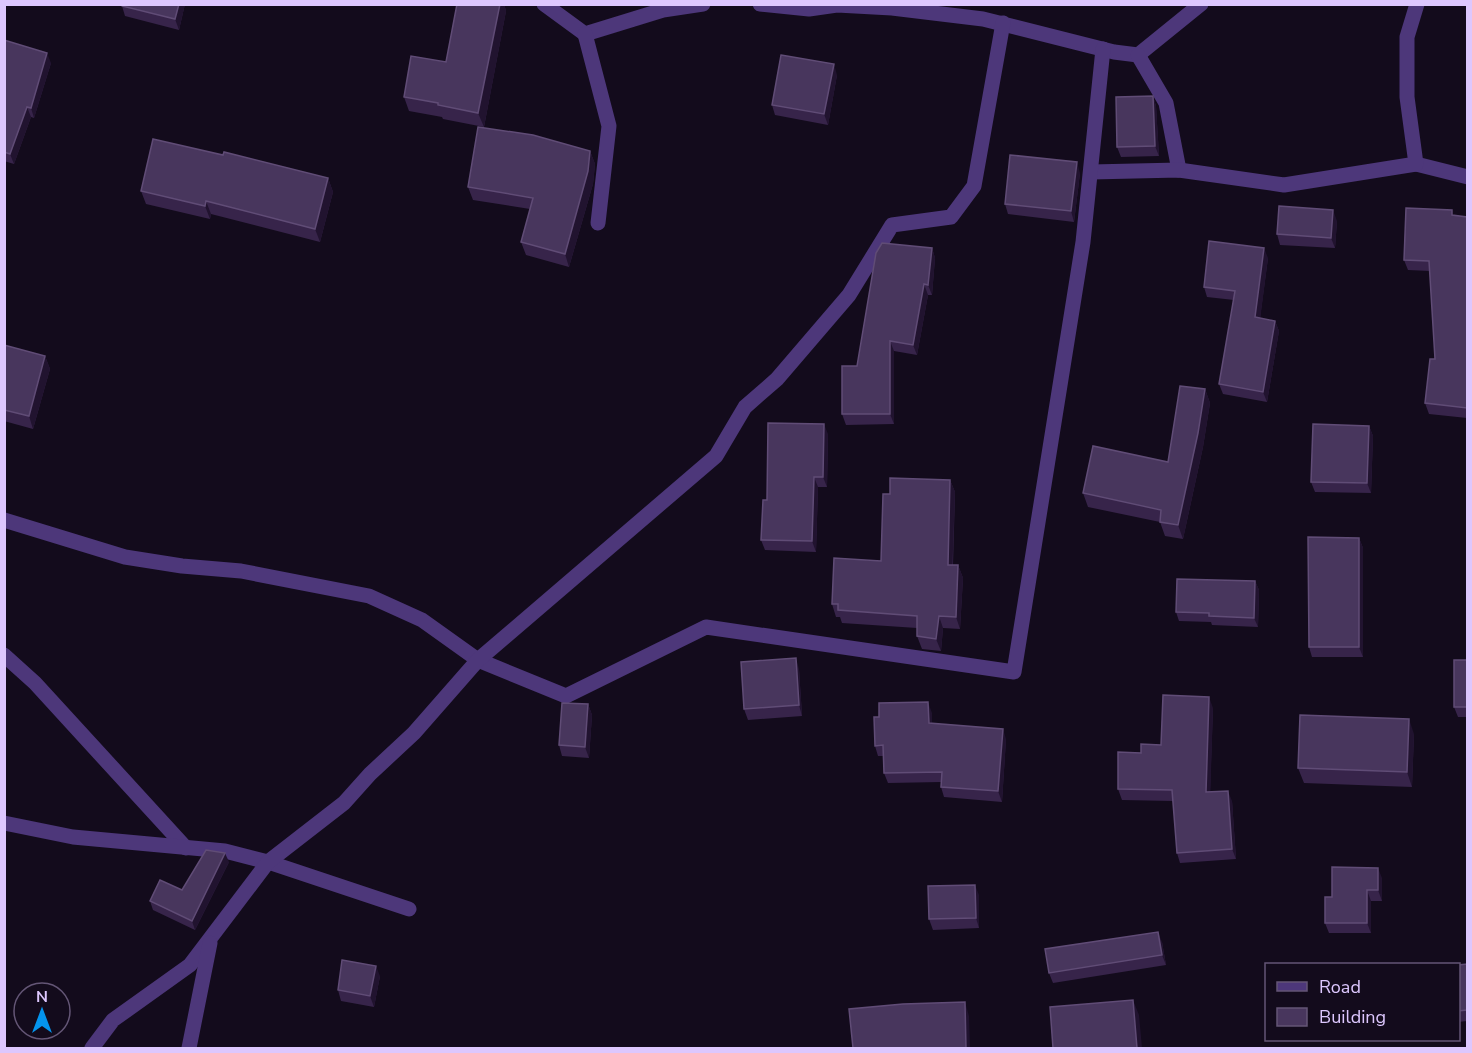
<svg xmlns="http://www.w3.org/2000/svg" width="1472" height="1053" font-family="'Nunito Sans',sans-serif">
	<rect width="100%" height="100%" fill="#130b1c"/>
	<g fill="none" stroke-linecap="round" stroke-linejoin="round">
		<g stroke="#4d377a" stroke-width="15">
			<polyline points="544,4 585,34 663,10 703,4"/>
			<polyline points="760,4 809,9 837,5 892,8 983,19 1114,52 1138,55 1201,4"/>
			<polyline points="585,34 609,126 598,223"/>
			<polyline points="1138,55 1166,103 1179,170"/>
			<polyline points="1416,164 1468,177"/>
			<polyline points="1091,172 1179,170 1284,185 1416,164 1407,97 1407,37 1417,4"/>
			<polyline points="4,520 125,557 182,566 241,571 369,596 422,620 478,660 566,696 706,627 1014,672 1083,242 1103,49"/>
			<polyline points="4,655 35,683 186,848"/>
			<polyline points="4,823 73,837 225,851 268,862 409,909"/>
			<polyline points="92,1048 113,1020 190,965 268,862 344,803 370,774 414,733 478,660 716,456 745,407 777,379 849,295 892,225 951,217 974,186 1003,23"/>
			<polyline points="189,1048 210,943"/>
		</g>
	</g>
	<g fill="#37244a">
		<polygon points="185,4 179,30 125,16 122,6"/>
		<polygon points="457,4 504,4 506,11 484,127 443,119 442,117 409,111 404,97 446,62"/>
		<polygon points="4,40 51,63 34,118 31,117 14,164 4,161"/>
		<polygon points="837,75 828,125 775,115 772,105"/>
		<polygon points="1153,96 1156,106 1159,156 1121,157 1117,147"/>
		<polygon points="590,151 595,164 593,184 569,267 526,255 521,242 530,209 473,200 468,187"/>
		<polygon points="223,155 328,178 333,192 320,242 211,214 210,219 146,204 141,191"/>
		<polygon points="1080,173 1074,222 1008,214 1005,204"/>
		<polygon points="1454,215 1467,217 1467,418 1429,414 1425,403 1435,359 1430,271 1408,270 1404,260"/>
		<polygon points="1337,221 1335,248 1280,245 1277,234"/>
		<polygon points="932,248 935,258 932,295 928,295 917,355 894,351 894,424 846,425 842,414 857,366"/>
		<polygon points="1268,258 1260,318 1275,321 1279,331 1267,402 1223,394 1219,384 1234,300 1207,297 1204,287"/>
		<polygon points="4,345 45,356 50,369 33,429 4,421"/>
		<polygon points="1205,389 1210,403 1203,447 1183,539 1165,536 1160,522 1088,507 1083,493 1168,462"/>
		<polygon points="1369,426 1373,436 1371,493 1315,492 1311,482"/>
		<polygon points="828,434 827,487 818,487 816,552 765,550 761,540 767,500"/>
		<polygon points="950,480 955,492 953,565 958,565 963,578 960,629 943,628 941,651 922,649 917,636 917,628 842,623 840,617 836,617 832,604 881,561 890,494"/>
		<polygon points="1359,538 1363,548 1363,657 1312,657 1309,647"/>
		<polygon points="1255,581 1259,590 1258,627 1212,625 1211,622 1179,621 1176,612"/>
		<polygon points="1467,660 1467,717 1458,717 1454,707"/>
		<polygon points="799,669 802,716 748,720 744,709"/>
		<polygon points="588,704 592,715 589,758 562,756 559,745"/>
		<polygon points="1213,708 1210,792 1232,801 1236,859 1180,863 1177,853 1173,801 1122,800 1118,789 1141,753 1161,745"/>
		<polygon points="932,713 932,723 1006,739 1002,802 944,797 941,787 941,782 888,783 884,773 884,756 878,756 875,746"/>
		<polygon points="1414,734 1412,787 1304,783 1298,768"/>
		<polygon points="229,862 195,930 153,910 150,901 182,890"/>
		<polygon points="1382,878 1382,901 1371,901 1371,933 1329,933 1325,923 1332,897"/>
		<polygon points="979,895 979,928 933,930 929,919"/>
		<polygon points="1162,942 1166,965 1053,983 1049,973"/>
		<polygon points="1467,964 1467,1021 1458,1022 1458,965"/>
		<polygon points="380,976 374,1007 341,1001 338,990"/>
	</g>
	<g fill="#21132f">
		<polygon points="179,4 185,4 179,30 175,19"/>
		<polygon points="500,4 504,4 506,11 484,127 478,113"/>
		<polygon points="47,53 51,63 34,118 31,108"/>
		<polygon points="834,64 837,75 828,125 824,114"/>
		<polygon points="1153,96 1156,106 1159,156 1155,146"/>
		<polygon points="27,107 31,117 14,164 10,154"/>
		<polygon points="590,151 595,164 593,184 569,267 565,254"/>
		<polygon points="1077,162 1080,173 1074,222 1071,211"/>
		<polygon points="328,178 333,192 320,242 315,229"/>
		<polygon points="206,201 211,214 210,219 205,206"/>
		<polygon points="1333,210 1337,221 1335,248 1331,238"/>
		<polygon points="932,248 935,258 932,295 928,285"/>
		<polygon points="1264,248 1268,258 1259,328 1255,317"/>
		<polygon points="924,284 928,295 917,355 913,345"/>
		<polygon points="1275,321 1279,331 1267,402 1263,392"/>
		<polygon points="890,341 894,351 894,424 890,414"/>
		<polygon points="45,356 50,369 33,429 29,416"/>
		<polygon points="1205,389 1210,403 1203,447 1183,539 1178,525"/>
		<polygon points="824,424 828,434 827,487 823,477"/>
		<polygon points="1369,426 1373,436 1371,493 1367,483"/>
		<polygon points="814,477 818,487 816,552 812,541"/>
		<polygon points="950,480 955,492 952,577 948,565"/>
		<polygon points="1359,538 1363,548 1363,657 1359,647"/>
		<polygon points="958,565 963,578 960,629 956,617"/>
		<polygon points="1255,581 1259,590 1258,627 1254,618"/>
		<polygon points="939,616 943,628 941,651 936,639"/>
		<polygon points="796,658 799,669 802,716 799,705"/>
		<polygon points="1209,697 1213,708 1210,803 1206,792"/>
		<polygon points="928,702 932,713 932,734 929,723"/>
		<polygon points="588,704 592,715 589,758 585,747"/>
		<polygon points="1409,719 1414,734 1412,787 1407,772"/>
		<polygon points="1003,729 1006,739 1002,802 998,791"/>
		<polygon points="1228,791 1232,801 1236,859 1232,849"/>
		<polygon points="225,853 229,862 195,930 192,921"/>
		<polygon points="1378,868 1382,878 1382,901 1378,890"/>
		<polygon points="975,885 979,895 979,928 976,918"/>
		<polygon points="1367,890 1371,901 1371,933 1367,923"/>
		<polygon points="1158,932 1162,942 1166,965 1162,955"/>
		<polygon points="376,966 380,976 374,1007 370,996"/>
		<polygon points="1133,1000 1139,1015 1142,1048 1137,1048"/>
		<polygon points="965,1002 969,1016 970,1048 966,1048"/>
	</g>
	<g fill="#48365d" stroke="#604c76" stroke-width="1.5">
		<polygon points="122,4 179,4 175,19 122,6"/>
		<polygon points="457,4 500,4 478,113 438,105 438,103 404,97 411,56 446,62"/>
		<polygon points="4,40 47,53 31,108 27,107 10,154 4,152"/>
		<polygon points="781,55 834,64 824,114 772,105"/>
		<polygon points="1153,96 1155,146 1117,147 1116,97"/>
		<polygon points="478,127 533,135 590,151 588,171 565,254 521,242 533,198 468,187"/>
		<polygon points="153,139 223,155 224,152 328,178 315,229 206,201 205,206 141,191"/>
		<polygon points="1010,155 1077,162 1071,211 1005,204"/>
		<polygon points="1279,206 1333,210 1331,238 1277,234"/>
		<polygon points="1406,208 1452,210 1452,215 1467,217 1467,408 1425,403 1430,359 1435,359 1429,261 1404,260"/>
		<polygon points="1209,241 1264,248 1255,317 1275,321 1263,392 1219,384 1235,291 1204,287"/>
		<polygon points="882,243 932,248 928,285 924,284 913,345 890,341 890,414 842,414 842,366 857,366 876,253"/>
		<polygon points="4,345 45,356 29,416 4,410"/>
		<polygon points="1180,386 1205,389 1198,433 1178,525 1160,522 1161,510 1083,493 1093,446 1168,462"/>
		<polygon points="768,423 824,424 823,477 814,477 812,541 761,540 763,500 767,500"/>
		<polygon points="1313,424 1369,426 1367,483 1311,482"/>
		<polygon points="890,478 950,480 948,565 958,565 956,617 939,616 936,639 917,636 917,616 838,610 838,604 832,604 834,558 881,561 883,494 890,494"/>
		<polygon points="1308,537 1359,538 1359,647 1309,647"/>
		<polygon points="1177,579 1255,581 1254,618 1209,616 1209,613 1176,612"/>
		<polygon points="796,658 799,705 744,709 741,662"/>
		<rect x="1454" y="660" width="13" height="47"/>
		<polygon points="1163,695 1209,697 1206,792 1228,791 1232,849 1177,853 1172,790 1118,789 1118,752 1141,753 1141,744 1161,745"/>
		<polygon points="928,702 929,723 1003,729 998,791 941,787 942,772 884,773 883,745 875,746 874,717 879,717 879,703"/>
		<polygon points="562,703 588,704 585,747 559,745"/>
		<polygon points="1300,715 1409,719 1407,772 1298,768"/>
		<polygon points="206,850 225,853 192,921 150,901 160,880 182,890"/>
		<polygon points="1332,867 1378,868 1378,890 1367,890 1367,923 1325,923 1325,897 1332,897"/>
		<polygon points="975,885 976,918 929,919 928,886"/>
		<polygon points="1158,932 1162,955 1049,973 1045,949"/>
		<polygon points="342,960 376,966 370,996 338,990"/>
		<polygon points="1467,964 1467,1010 1458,1011 1458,965"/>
		<polygon points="1133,1000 1137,1048 1053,1048 1050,1007"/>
		<polygon points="965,1002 966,1048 853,1048 849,1009 903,1004"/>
	</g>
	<rect width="1472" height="1053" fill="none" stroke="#ddc7fe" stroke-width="12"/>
	<rect x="1265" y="963" width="195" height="78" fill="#130b1c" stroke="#645676" stroke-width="1.5"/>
	<rect x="1277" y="982" width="30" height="9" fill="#4d377a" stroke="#645676" stroke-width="1.5"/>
	<text x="1319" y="993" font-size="18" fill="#ddc7fe">Road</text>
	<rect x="1277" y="1008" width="30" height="18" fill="#48365d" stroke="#645676" stroke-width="1.5"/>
	<text x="1319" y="1023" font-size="18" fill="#ddc7fe">Building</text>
	<g transform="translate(42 1011)"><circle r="28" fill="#130b1c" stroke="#645676" stroke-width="1.5"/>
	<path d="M0-4.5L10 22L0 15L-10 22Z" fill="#0494ed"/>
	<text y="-9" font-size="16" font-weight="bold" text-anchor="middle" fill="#ddc7fe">N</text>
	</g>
</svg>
